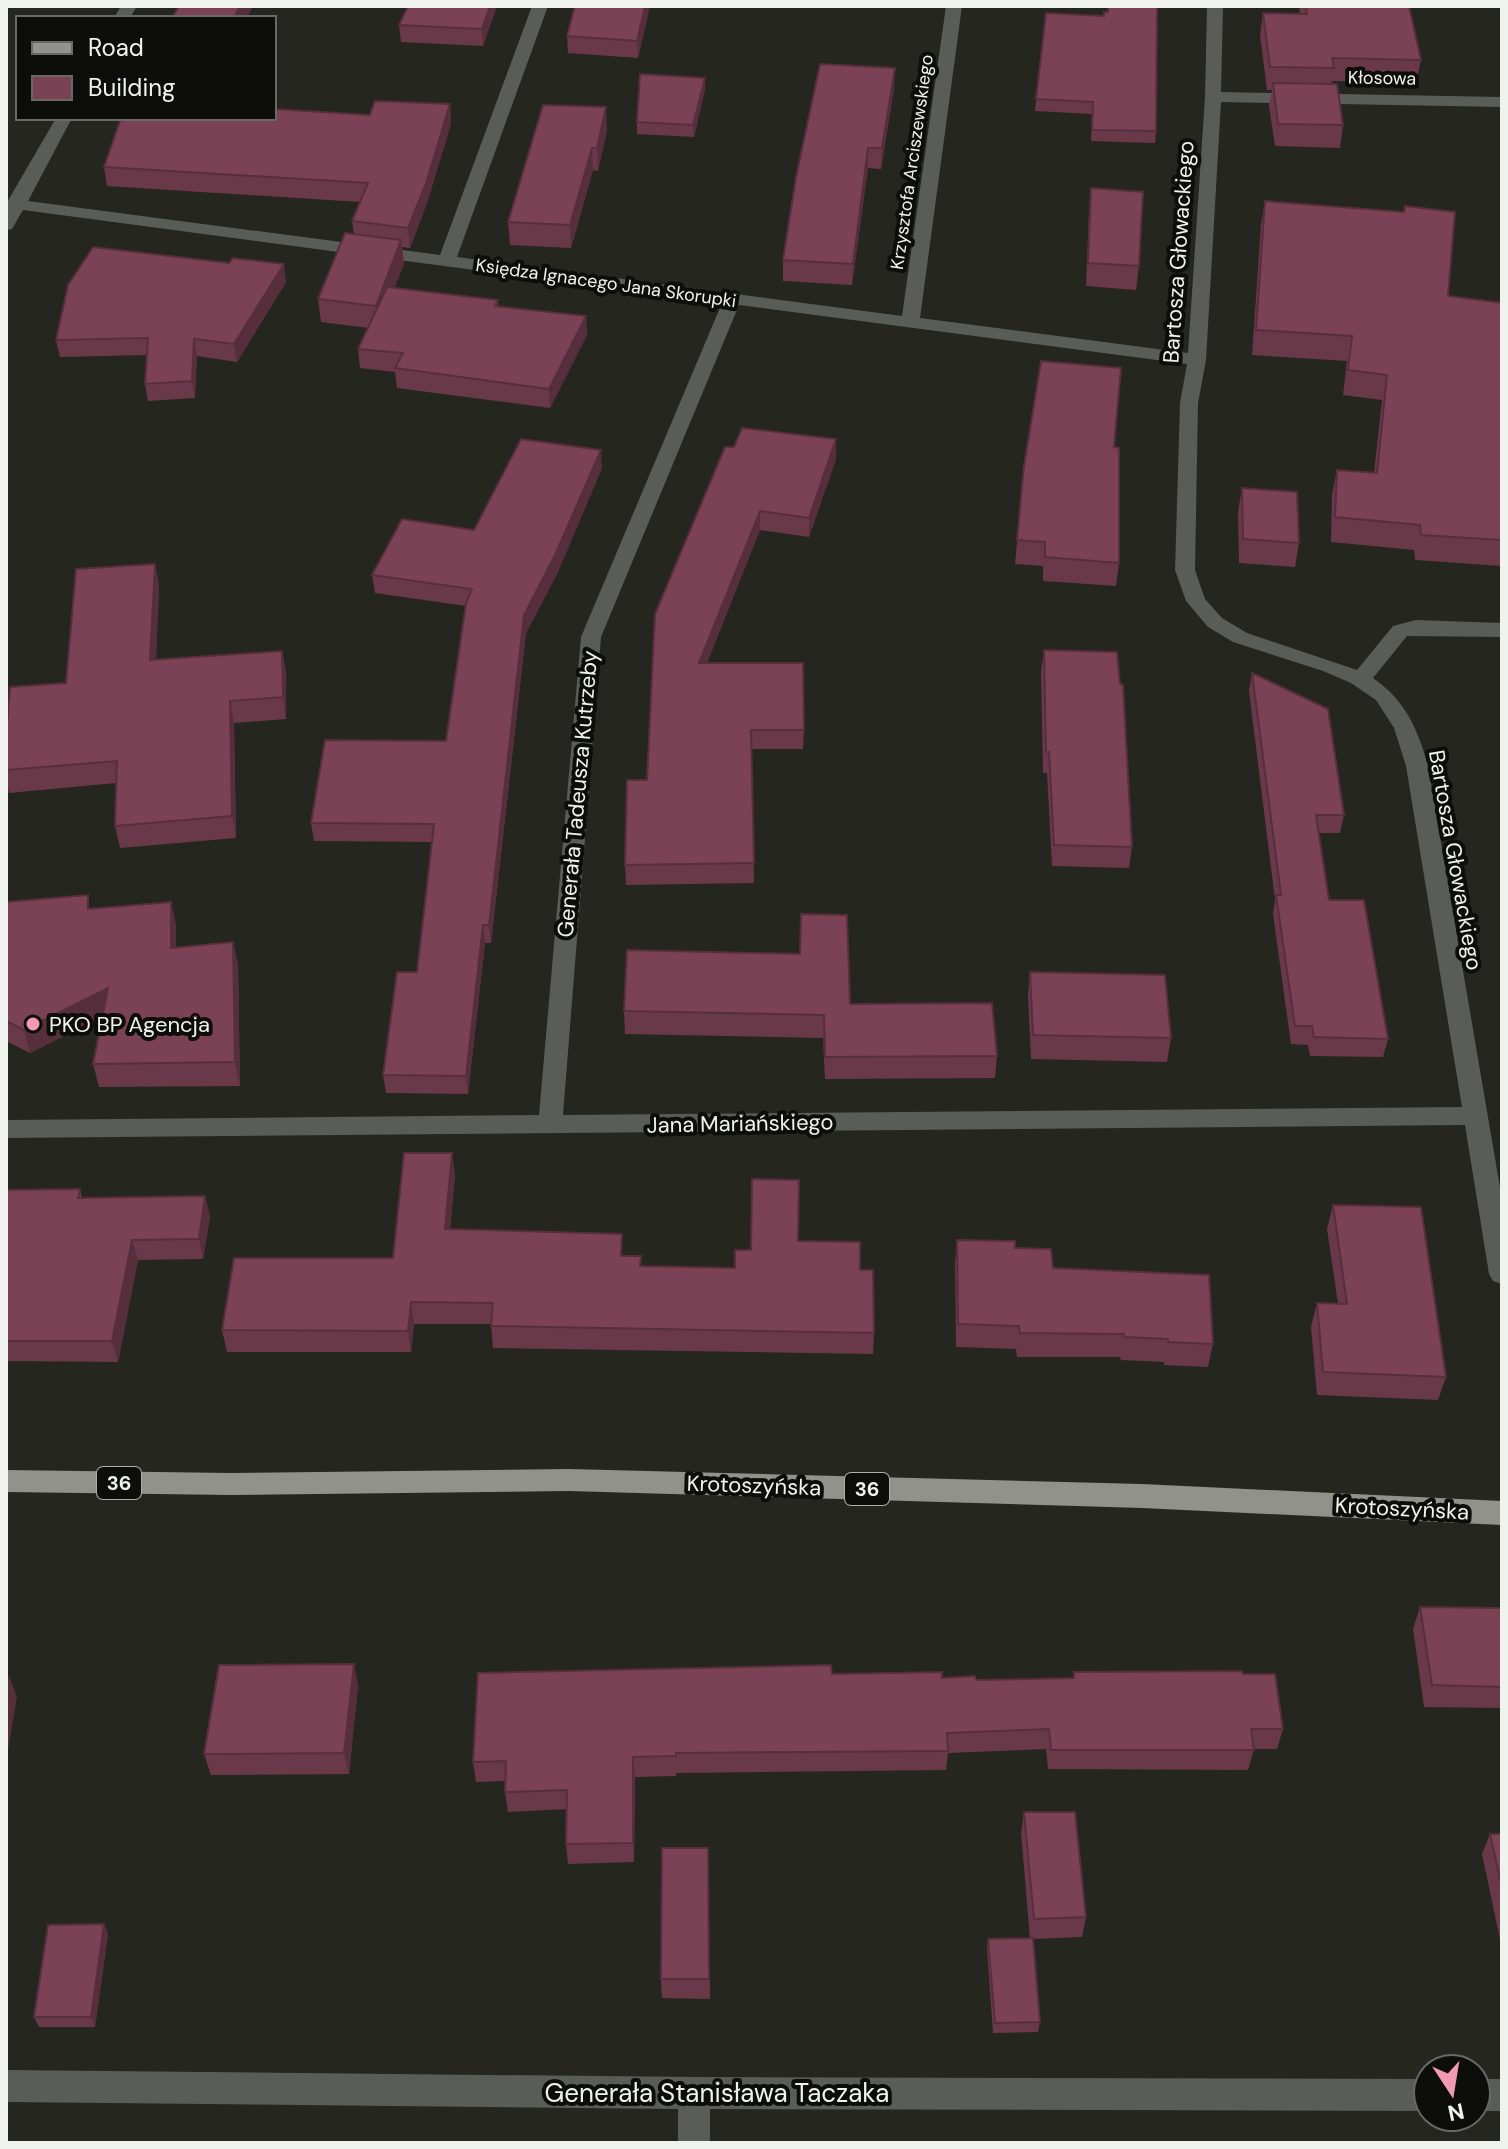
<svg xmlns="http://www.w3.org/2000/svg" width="1508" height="2149" font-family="'DM Sans',sans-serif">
	<rect width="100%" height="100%" fill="#24261f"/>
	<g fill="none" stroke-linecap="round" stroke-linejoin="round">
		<g fill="#5a5c58" fill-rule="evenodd">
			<polygon points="121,6 137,6 130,18 114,18"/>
			<path d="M532,6H548L457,257L902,316L946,6H962L920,318L1188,353L1205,97L1207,6H1223L1221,92L1502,97V107L1221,102L1206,360L1198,403L1195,570L1205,599L1222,618L1247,633L1357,670L1393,626L1416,620L1502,623V637L1407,636L1373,678C1405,700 1418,729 1428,766L1502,1199V1284L1493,1281L1489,1274L1465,1125L6,1138V1120L539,1115L581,637L722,303L23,210L12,229L6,230V204L56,118H72L28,201L440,255ZM739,305L1187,364L1180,403L1175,570L1186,601L1208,627L1233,642L1323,671L1351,683L1376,700L1394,728L1406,766L1462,1107L563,1115L601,637Z"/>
			<polygon points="6,2070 694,2077 1428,2079 1428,2111 710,2109 710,2143 678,2143 678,2109 6,2102"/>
			<rect x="1476" y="2079" width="26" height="32"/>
		</g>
		<polygon fill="#90928b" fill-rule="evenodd" points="569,1469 1142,1484 1502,1501 1502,1525 1142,1508 569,1491 231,1495 6,1492 6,1470 231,1473"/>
	</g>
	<g fill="#6a3949">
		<polygon points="408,6 497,6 483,46 401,42 399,25"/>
		<polygon points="650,6 638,58 568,53 567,36"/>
		<polygon points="1299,6 1409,6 1421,60 1416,83 1332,81 1331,84 1343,125 1340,148 1275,146 1269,106 1272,90 1267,90 1260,35 1263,13 1300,14"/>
		<polygon points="1046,13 1156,131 1155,143 1091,141 1092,114 1035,111"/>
		<polygon points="894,88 881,169 868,168 852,285 783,281 783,260"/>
		<polygon points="705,89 694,137 637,134 637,122"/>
		<polygon points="450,104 451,124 427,203 410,248 402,247 404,264 394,288 498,300 498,307 586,316 587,335 550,408 397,388 395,372 360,368 358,349 368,328 321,322 318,299 354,234 352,221 360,202 107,186 104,167 370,115"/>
		<polygon points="607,130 598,171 593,170 571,248 510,245 508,222"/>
		<polygon points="1091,188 1139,266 1136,290 1086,286 1089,211"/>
		<polygon points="1265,201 1448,296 1502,303 1502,566 1415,560 1414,550 1331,542 1332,495 1337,470 1374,473 1382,400 1343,395 1347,361 1252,355 1261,225"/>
		<polygon points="286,282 237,362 197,356 195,398 148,401 145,384 147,355 60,357 56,340"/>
		<polygon points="836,439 836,459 809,537 760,530 707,663 804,730 803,749 752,749 754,883 626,885 625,865 734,447"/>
		<polygon points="1114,447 1119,563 1116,586 1043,581 1043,566 1015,564 1024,466"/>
		<polygon points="602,468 557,574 526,633 491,943 485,943 468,1094 386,1093 383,1075 417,972 432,842 314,841 311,823 446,741 466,606 375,593 372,575 474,530"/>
		<polygon points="1242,488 1299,543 1295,567 1239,563 1238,512"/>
		<polygon points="155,564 159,586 156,660 282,651 286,673 286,719 234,723 236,838 120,848 115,826 116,783 9,793 6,780 6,738 66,683"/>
		<polygon points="1044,650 1132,847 1129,868 1052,866 1047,773 1043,773 1041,672"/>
		<polygon points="1252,673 1344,815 1340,833 1319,833 1329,900 1388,1039 1383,1057 1310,1056 1308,1045 1291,1044 1273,914 1275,900 1249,691"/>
		<polygon points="6,902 92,909 171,902 176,925 176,948 233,942 238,965 240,1086 99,1087 93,1064 102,1017 30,1053 6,1041"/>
		<polygon points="1030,972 1171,1038 1167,1062 1031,1059 1028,996"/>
		<polygon points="850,1004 997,1056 995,1078 825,1079 823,1038 625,1034 624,1011"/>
		<polygon points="455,1175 450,1229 624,1256 641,1266 735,1268 751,1250 798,1241 860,1270 874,1333 873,1354 493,1348 491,1324 414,1324 411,1352 227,1352 222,1330 393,1258"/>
		<polygon points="80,1189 82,1198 205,1196 210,1217 203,1259 138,1260 118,1362 6,1361 6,1190"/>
		<polygon points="1333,1205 1446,1377 1438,1400 1317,1395 1311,1327 1317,1303 1338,1304 1327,1229"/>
		<polygon points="957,1240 1015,1248 1213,1344 1208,1367 1164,1365 1164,1362 1121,1360 1120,1357 1017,1357 1016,1349 956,1347 955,1263"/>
		<polygon points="1420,1607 1502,1608 1502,1708 1424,1707 1413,1629"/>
		<polygon points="354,1664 358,1686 349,1774 211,1775 204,1754"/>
		<polygon points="1074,1672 1243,1674 1283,1729 1277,1749 1254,1749 1248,1770 1048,1769 1046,1749 948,1753 946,1770 676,1773 676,1776 635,1777 634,1862 568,1864 566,1844 567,1809 508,1812 505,1792 505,1781 476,1782 473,1762 832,1674 942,1678 976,1680 1073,1678"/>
		<polygon points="1024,1812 1086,1917 1082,1937 1033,1939 1040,2022 1038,2032 993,2033 987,1949 988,1939 1030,1938 1021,1833"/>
		<polygon points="1490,1834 1502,1834 1502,1949 1482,1854"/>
		<polygon points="708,1848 710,1999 662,1998 661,1979"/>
		<polygon points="104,1924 108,1934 95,2027 39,2027 34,2017"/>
	</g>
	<g fill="#562e3c">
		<polygon points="240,6 253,6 247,18 234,18"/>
		<polygon points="490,6 497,6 483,46 482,29"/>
		<polygon points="645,6 650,6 638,58 637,41"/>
		<polygon points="895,68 894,88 881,169 882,148"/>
		<polygon points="705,78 705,89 694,137 693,125"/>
		<polygon points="450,104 451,124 427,203 410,248 408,228"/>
		<polygon points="606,107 607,130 598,171 597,148"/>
		<polygon points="592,148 593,170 571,248 570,225"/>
		<polygon points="868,148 868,168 852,285 853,264"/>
		<polygon points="401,240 404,264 378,329 376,306"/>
		<polygon points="284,264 286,282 237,362 234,344"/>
		<polygon points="586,316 587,335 550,408 549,389"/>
		<polygon points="194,339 197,356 195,398 192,381"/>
		<polygon points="836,439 836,459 809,537 809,518"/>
		<polygon points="601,450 602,468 557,574 526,633 491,943 489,925 524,615"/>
		<polygon points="760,511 760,530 699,682 699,663"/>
		<polygon points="155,564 159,586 155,682 150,660"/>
		<polygon points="282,651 286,673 286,719 283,697"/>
		<polygon points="230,701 234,723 236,838 232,816"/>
		<polygon points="171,902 176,925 176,972 171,948"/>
		<polygon points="483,925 485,943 468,1094 466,1076"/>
		<polygon points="233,942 238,965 240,1086 235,1062"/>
		<polygon points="108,988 114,1011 30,1053 24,1030"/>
		<polygon points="452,1153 455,1175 448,1251 445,1229"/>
		<polygon points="205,1196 210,1217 203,1259 199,1239"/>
		<polygon points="132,1240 138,1260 118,1362 112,1341"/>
		<polygon points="411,1302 414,1324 411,1352 408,1331"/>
		<polygon points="354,1664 358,1686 349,1774 344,1753"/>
		<polygon points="9,1675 17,1697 6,1762 6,1690"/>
		<polygon points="633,1757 635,1777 634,1862 633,1843"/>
		<polygon points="104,1924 108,1934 95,2027 91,2017"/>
	</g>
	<g fill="#7b4255" stroke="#562e3c" stroke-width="2">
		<polygon points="179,6 240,6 234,18 172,18"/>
		<polygon points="408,6 490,6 482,29 399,25"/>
		<polygon points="575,6 645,6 637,41 567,36"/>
		<polygon points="1108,6 1157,6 1156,131 1092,130 1093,102 1036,99 1046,13 1104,16 1104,12 1108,12"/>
		<polygon points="1306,6 1409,6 1421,60 1332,58 1334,68 1270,67 1263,13 1307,14"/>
		<polygon points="820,64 895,68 882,148 868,148 853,264 783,260 796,177"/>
		<polygon points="640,74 705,78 693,125 637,122"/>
		<polygon points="1273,83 1337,84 1343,125 1278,124"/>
		<polygon points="375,101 450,104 426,183 408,228 352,221 368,183 104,167 121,118 274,118 274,109 370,115"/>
		<polygon points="543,105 606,107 597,148 592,148 570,225 508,222"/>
		<polygon points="1091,188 1143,192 1139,266 1088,263"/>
		<polygon points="1265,201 1404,212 1405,206 1455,212 1448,296 1502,303 1502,540 1421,535 1420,525 1335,517 1337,470 1377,473 1387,375 1348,370 1352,336 1256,330"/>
		<polygon points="345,233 401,240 376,306 318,299"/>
		<polygon points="93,247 229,263 233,258 284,264 234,344 194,339 192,381 145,384 148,338 56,340 68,285"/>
		<polygon points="387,287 498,300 495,306 586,316 549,389 395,368 403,353 358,349"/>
		<polygon points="1041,361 1121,368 1114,447 1119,448 1119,563 1045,557 1045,542 1017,540 1024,466"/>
		<polygon points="742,428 836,439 809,518 760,511 699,663 803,663 804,730 751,730 754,863 625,865 627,780 647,780 655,614 725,447 734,447"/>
		<polygon points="521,439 601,450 555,555 524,615 489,925 483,925 466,1076 383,1075 397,972 417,972 434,824 311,823 325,740 446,741 466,603 472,589 372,575 402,519 474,530"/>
		<polygon points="1242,488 1297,492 1299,543 1243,539"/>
		<polygon points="155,564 150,660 282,651 283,697 230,701 232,816 115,826 117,761 6,770 6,738 10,687 66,683 76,569"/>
		<polygon points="1044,650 1117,652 1120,684 1123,685 1132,847 1054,845 1049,752 1046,752"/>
		<polygon points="1252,673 1328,709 1344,815 1316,815 1329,900 1364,900 1388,1039 1314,1037 1312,1026 1295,1026 1276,895 1281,895"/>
		<polygon points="88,895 88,909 171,902 171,948 233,942 235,1062 93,1064 108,988 24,1030 6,1021 6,902"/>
		<polygon points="801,914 847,915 850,1004 992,1003 997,1056 825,1057 824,1015 624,1011 627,950 800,954"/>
		<polygon points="1030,972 1165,975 1171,1038 1033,1035"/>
		<polygon points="404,1153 452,1153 445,1229 622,1234 621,1256 641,1256 640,1266 735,1268 735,1250 751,1250 752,1179 799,1180 798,1241 860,1242 860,1270 873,1270 874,1333 491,1326 493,1303 411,1302 408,1331 222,1330 234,1258 393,1258"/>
		<polygon points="80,1189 78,1198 205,1196 199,1239 132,1240 112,1341 6,1341 6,1190"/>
		<polygon points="1333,1205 1421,1207 1446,1377 1323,1372 1317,1303 1347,1304"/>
		<polygon points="957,1240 1015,1241 1015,1248 1051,1249 1053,1268 1209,1275 1213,1344 1168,1342 1168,1339 1124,1337 1124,1334 1020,1333 1019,1326 958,1324"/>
		<polygon points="1420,1607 1502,1608 1502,1687 1432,1685"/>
		<polygon points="354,1664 344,1753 204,1754 219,1665"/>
		<polygon points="831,1665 832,1674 942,1672 942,1678 975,1676 976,1680 1074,1678 1074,1672 1242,1671 1243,1674 1275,1674 1283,1729 1251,1729 1254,1750 1051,1750 1049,1729 947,1733 948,1751 676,1753 676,1756 633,1757 633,1843 566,1844 567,1790 505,1792 506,1761 473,1762 478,1673"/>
		<polygon points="1024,1812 1075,1812 1086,1917 1034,1919"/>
		<polygon points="1490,1834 1502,1834 1502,1887"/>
		<polygon points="662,1848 708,1848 709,1979 661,1979"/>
		<polygon points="104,1924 91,2017 34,2017 48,1925"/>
		<polygon points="1033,1938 1040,2022 995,2023 988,1939"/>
	</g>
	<circle fill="#f09ab4" stroke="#0d0e0c" stroke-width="3" cx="33" cy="1024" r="8"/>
	<g text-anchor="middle" stroke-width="8" stroke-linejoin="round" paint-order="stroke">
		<g font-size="18" fill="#f0f2ee" stroke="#0d0e0c">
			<text transform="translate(1382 78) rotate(1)" y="6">Kłosowa</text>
			<text transform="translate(912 162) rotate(-82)" y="6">Krzysztofa Arciszewskiego</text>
			<text transform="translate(606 283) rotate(8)" y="6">Księdza Ignacego Jana Skorupki</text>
		</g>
		<g fill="#0d0e0c" stroke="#acaeaa" stroke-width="2">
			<rect x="97" y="1467" width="44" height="32" rx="6"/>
			<rect x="845" y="1473" width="44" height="32" rx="6"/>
		</g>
		<g font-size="20" font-weight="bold" fill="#f0f2ee">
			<text x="119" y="1490">36</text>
			<text x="867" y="1496">36</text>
		</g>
		<g font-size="22" fill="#f0f2ee" stroke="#0d0e0c">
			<text transform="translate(1178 252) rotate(-86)" y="8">Bartosza Głowackiego</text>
			<text transform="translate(577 794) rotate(-85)" y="8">Generała Tadeusza Kutrzeby</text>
			<text transform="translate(1456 860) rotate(80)" y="8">Bartosza Głowackiego</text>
			<text transform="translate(740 1123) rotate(-1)" y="8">Jana Mariańskiego</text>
			<text transform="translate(754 1485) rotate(2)" y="8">Krotoszyńska</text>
			<text transform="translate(1402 1508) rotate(3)" y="8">Krotoszyńska</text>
		</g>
		<g font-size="22" fill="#f0f2ee" stroke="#0d0e0c" text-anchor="start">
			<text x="49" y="1032">PKO BP Agencja</text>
		</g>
		<g font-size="26" fill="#f0f2ee" stroke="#0d0e0c">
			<text x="717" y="2102">Generała Stanisława Taczaka</text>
		</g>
	</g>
	<rect width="1508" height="2149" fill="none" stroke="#f0f2ee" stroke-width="16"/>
	<rect x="16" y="16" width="260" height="104" fill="#0d0e0c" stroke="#686966" stroke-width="2"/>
	<rect x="32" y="42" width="40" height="12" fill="#90928b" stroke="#686966" stroke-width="2"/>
	<text x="88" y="56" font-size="24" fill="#f0f2ee">Road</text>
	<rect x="32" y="76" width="40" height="24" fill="#7b4255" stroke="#686966" stroke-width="2"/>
	<text x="88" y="96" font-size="24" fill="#f0f2ee">Building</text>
	<g transform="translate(1452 2093) rotate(168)"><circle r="38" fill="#0d0e0c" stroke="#686966" stroke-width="2"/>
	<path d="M0-6L14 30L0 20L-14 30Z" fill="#f09ab4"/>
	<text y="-12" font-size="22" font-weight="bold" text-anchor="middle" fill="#f0f2ee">N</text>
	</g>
</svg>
